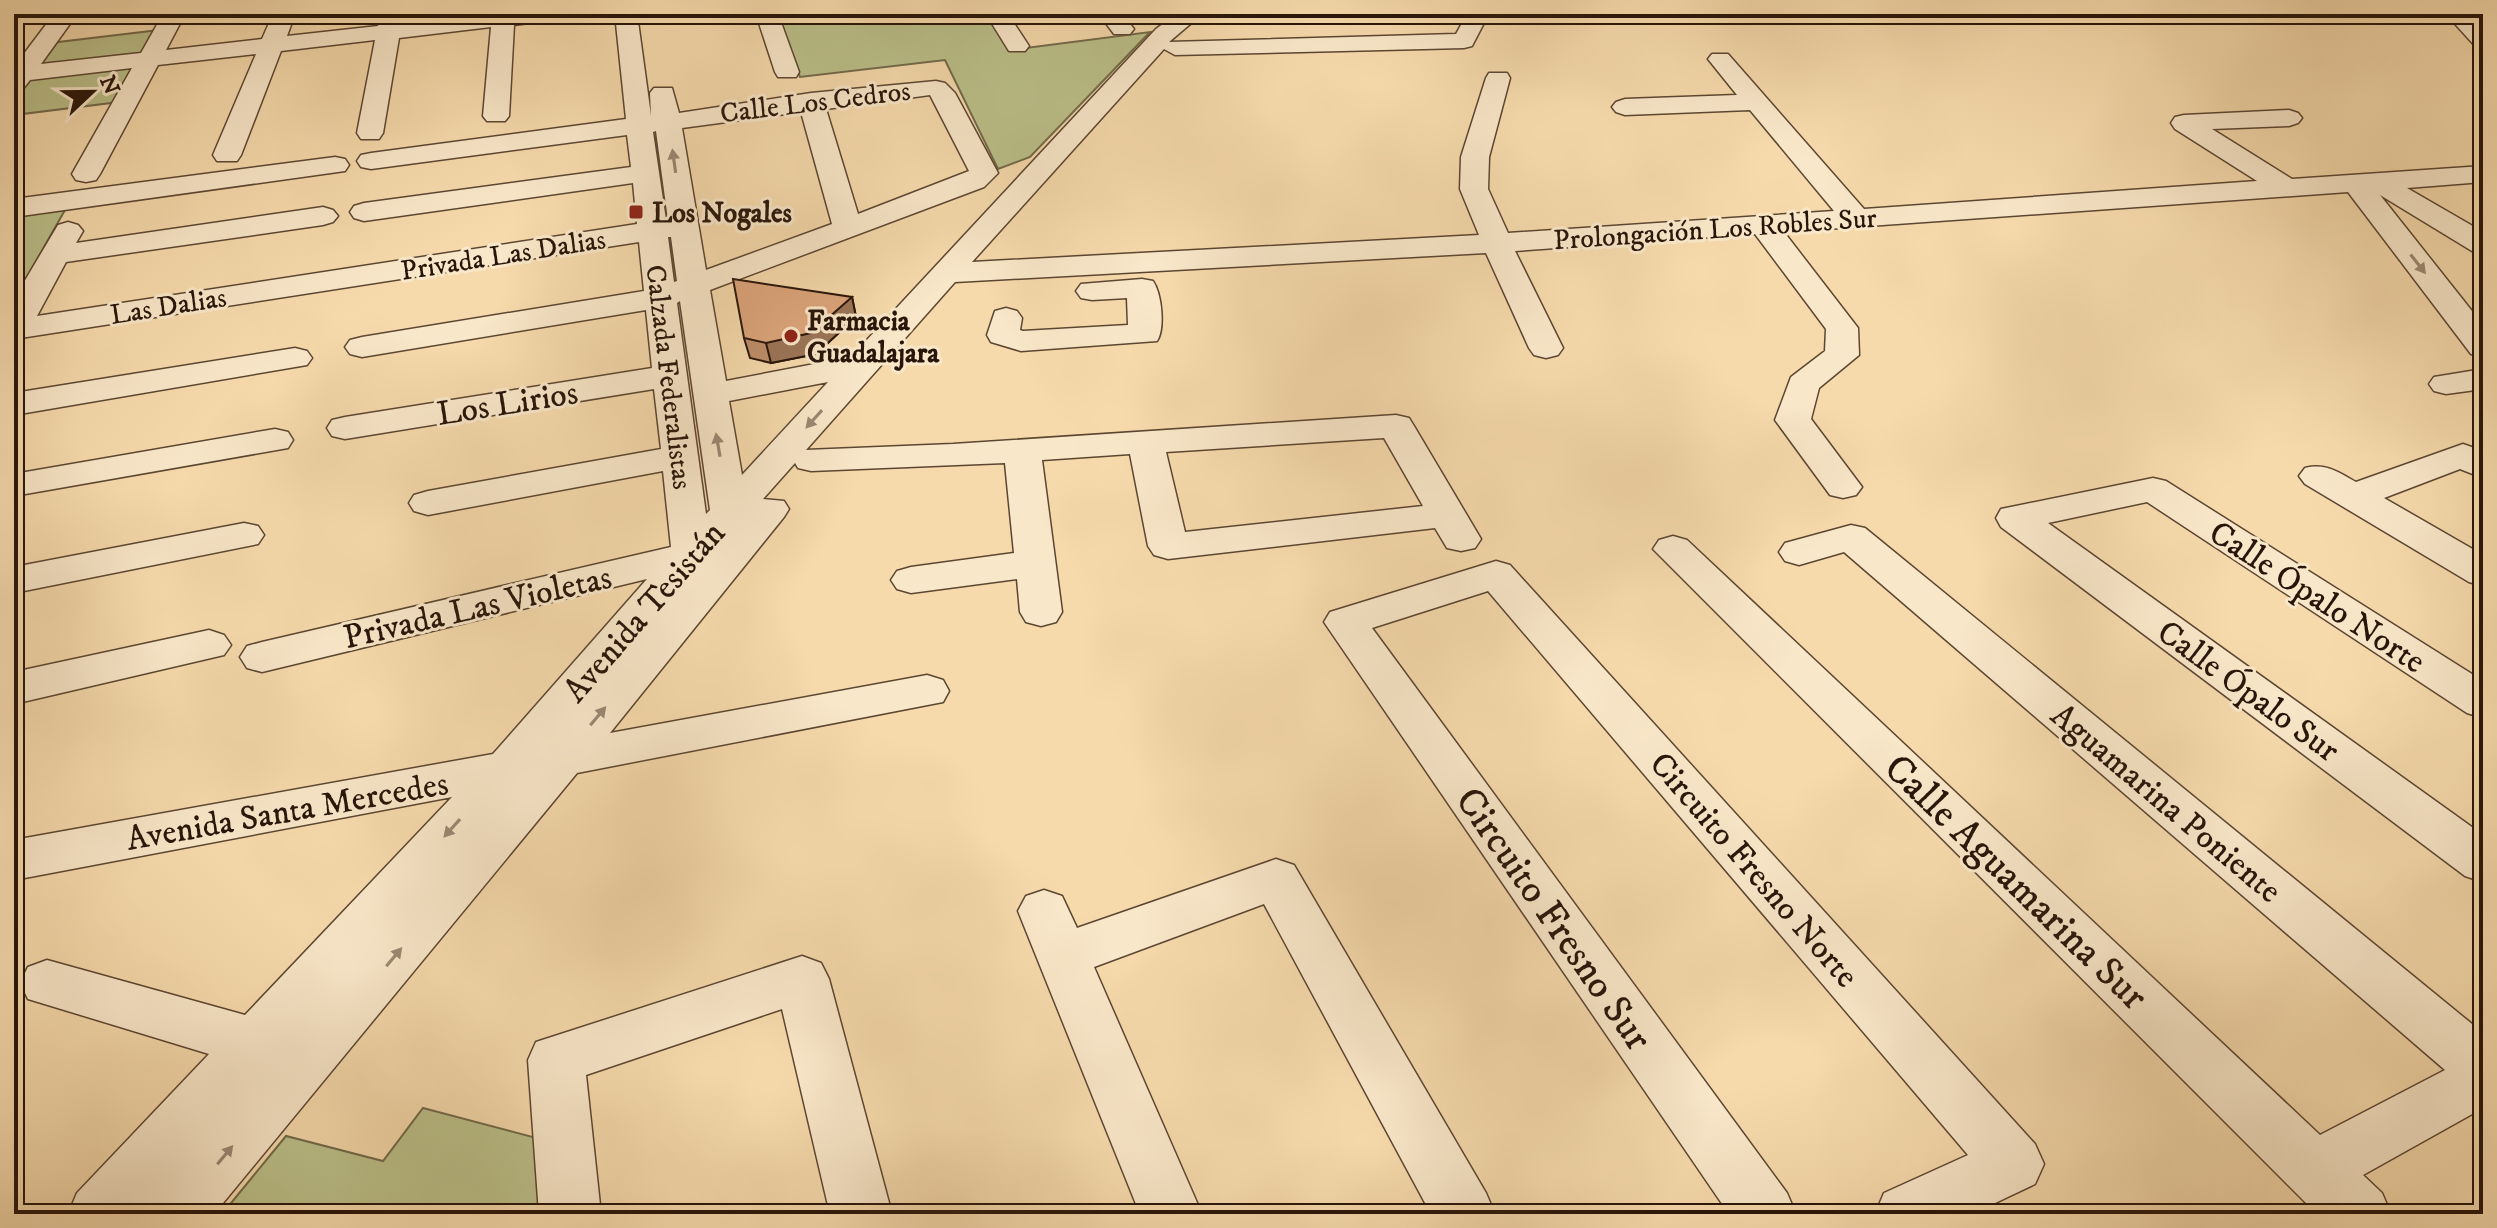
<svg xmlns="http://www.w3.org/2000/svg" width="2497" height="1228" font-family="'IM FELL DW Pica',serif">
	<rect width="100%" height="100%" fill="#f6daac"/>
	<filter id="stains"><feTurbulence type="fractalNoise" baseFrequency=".0025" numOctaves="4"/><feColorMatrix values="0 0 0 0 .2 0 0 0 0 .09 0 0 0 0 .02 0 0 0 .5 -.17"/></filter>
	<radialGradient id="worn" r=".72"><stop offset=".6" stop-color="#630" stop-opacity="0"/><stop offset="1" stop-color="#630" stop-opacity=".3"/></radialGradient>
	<g fill="#bbc08a" stroke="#726a4a" stroke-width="2">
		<polygon points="778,14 988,14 1011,50 1150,32 1030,157 998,169 945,60 800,77"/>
		<polygon points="159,30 143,58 32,71 50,43"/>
		<polygon points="138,67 119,102 14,115 14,102 29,80"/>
		<polygon points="65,210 14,300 14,216"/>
		<polygon points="423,1108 544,1140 550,1214 222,1214 286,1136 383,1161"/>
	</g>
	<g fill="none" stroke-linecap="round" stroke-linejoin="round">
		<g stroke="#5c4632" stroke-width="3">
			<g id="minor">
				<polygon points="54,14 77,14 41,64 141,53 163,14 185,14 166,50 262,39 273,14 295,14 287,36 378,26 381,14 403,14 402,24 489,14 561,14 558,19 514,25 509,116 505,121 487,121 483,116 491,27 399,38 383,133 379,139 361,139 357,133 375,40 281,51 241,155 237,161 217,161 213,155 256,54 158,65 100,174 96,180 86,182 76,180 72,174 132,68 30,80 23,89 14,91 14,67"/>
				<path d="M615,14H637L651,116L650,93L654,88H672L679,113L811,93L936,81L945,83L955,93L998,173L984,187L710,290L726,381L851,357L1156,29L1176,14H1202L1169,42L1456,34L1466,16H1482L1485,21L1472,46L1464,48L1175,55L1164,49L972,262L1479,235L1460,189L1461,157L1486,78L1489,73H1507L1510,78L1489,157L1488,189L1508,233L1834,211L1750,110L1625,115L1616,112L1612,107L1616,102L1625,99L1737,95L1708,59L1712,54H1728L1864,209L2257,181L2175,129L2171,123L2175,117L2184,115L2289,110L2298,113L2302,118L2298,123L2289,126L2212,129L2292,179L2483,166V182L2407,188L2483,232V254L2472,251L2380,195L2483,325V357L2471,354L2348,192L1784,232L1858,328L1859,355L1819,388L1811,419L1862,487L1856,495L1843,498L1830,495L1775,420L1791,377L1825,351L1826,329L1755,234L1515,251L1563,348L1558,355L1546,358L1534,355L1529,348L1486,253L955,282L806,450L953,444L1396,415L1409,418L1414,426L1481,539L1475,548L1461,551L1447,548L1435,528L1168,559L1154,555L1148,546L1130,454L1042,460L1062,612L1056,622L1041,626L1026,622L1020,612L1017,579L911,593L897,589L891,580L897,571L911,567L1014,553L1005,463L811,471L798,468L795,463L763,499L784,501L789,509L784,517L610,733L927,675L943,680L949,691L943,702L577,773L214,1214H144L149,1204L140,1214H68L77,1193L209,1054L28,999L20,983L28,967L47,960L245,1015L452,797L14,880V840L493,754L647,579L262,672L247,668L240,657L247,646L262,642L671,547L663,471L428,515L414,511L409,503L414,495L428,491L661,449L654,389L345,439L332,436L327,428L332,420L345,417L652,368L646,310L362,357L350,354L345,347L350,340L362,337L644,291L639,242L14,339V299L58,225L68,222L78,225L83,231L76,243L323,207L333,210L338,216L333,222L323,225L66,262L37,316L637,224L633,183L364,221L354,218L350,212L354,206L364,203L631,167L627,135L371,169L361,167L357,161L361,155L371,153L626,119ZM930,95L969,171L858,214L826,109ZM801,112L832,224L706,270L682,128ZM656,131L668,220H666L653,132ZM668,237H671L677,281L674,282ZM680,301L710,510L706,514L677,303ZM828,382L742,475L729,401ZM1384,438L1423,506L1185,532L1166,452Z"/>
				<polygon points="756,14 778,14 799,72 796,77 778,77 775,72"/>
				<polygon points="986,14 1008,14 1029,46 1025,51 1009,51"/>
				<polygon points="1099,14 1122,14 1134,29 1130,34 1114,34"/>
				<polygon points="2446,14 2470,14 2483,28 2483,48 2475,46"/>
				<polygon points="335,157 345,159 349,165 345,171 14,217 14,199"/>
				<path d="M1142,279L1153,281C1162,294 1165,329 1157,341L1021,351L991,342L987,335L995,311L1006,308L1017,311L1022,318L1020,330L1023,331L1128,325L1127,298L1092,300L1081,298L1076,291L1081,284Z"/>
				<polygon points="295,348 307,351 312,358 307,365 14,415 14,393"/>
				<polygon points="2483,369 2483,389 2446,394 2434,391 2429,384 2434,377"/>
				<polygon points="275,429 288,432 293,440 288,448 14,496 14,474"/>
				<path d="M2463,444L2483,451V478L2460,469L2384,498L2483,555V586L2469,582L2305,484L2299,476L2305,468C2326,463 2338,472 2356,482Z"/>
				<polygon points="2153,478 2166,481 2483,681 2483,718 2467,713 2147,502 2048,523 2483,835 2483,882 2465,876 2001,527 1996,518 2001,509"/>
				<polygon points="244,523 258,526 264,535 258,544 14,593 14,567"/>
				<polygon points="1851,525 1865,528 2483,1033 2483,1108 2363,1175 2382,1193 2391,1214 2317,1214 1653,549 1659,540 1673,536 1687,540 2320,1135 2445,1070 1844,552 1799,565 1785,561 1779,552 1785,543"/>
				<polygon points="1496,561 1510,565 2035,1144 2044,1164 2035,1184 1972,1214 1875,1214 1884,1193 1968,1155 1488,591 1372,628 1787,1193 1796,1214 1729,1214 1324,622 1330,612"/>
				<polygon points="209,630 224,635 231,645 224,655 14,704 14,672"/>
				<polygon points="1276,859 1294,865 1486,1193 1495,1214 1431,1214 1264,904 1094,967 1202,1214 1140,1214 1018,911 1026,896 1044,890 1062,896 1077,928"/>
				<polygon points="802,956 821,963 829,979 892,1214 830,1214 782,1009 586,1075 601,1214 539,1214 528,1060 536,1042"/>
			</g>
		</g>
		<polyline stroke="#28150a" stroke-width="4" stroke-dasharray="2 3" stroke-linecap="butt" points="14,250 19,237 15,233"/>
		<use href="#minor" fill="#f9e7c9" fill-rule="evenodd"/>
	</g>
	<polygon fill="#be8e6b" stroke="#28150a" stroke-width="2" points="852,297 856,317 816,354 771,363 750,358 744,338"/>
	<polygon fill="#9b7457" stroke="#28150a" stroke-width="2" points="852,297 856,317 816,354 771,363 766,343"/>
	<polygon fill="#dda57c" stroke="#28150a" stroke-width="2" points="733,279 852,297 811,333 766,343 744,338"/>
	<defs><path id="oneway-solid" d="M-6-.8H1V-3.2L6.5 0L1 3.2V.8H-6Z" transform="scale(2)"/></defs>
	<g fill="#9b8873">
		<use href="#oneway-solid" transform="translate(674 161) rotate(-98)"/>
		<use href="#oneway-solid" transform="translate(2418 264) rotate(52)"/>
		<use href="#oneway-solid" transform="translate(814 419) rotate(132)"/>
		<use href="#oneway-solid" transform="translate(718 445) rotate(-100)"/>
		<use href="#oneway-solid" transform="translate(598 716) rotate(-50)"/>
		<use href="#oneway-solid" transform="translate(452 828) rotate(132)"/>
		<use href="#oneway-solid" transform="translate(394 957) rotate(-50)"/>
		<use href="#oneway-solid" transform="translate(225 1155) rotate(-50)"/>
	</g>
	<g fill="#8f2418" stroke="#f9e7c9" stroke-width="3">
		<rect x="628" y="204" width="16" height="16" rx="4"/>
		<circle cx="791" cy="336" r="8"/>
	</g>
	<g text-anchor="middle" stroke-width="6" stroke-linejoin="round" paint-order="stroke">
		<g font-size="28" fill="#28150a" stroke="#f9e7c9">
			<text transform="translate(815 101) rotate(-7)" y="10">Calle Los Cedros</text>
			<text transform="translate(1715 228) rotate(-4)" y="10">Prolongación Los Robles Sur</text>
			<text transform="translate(503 254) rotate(-9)" y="10">Privada Las Dalias</text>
			<text transform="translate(168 305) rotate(-9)" y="10">Las Dalias</text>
			<text transform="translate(670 377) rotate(83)" y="10">Calzada Federalistas</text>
		</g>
		<g font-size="28" font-weight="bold" fill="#28150a" stroke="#f9e7c9" text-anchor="start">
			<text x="652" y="222">Los Nogales</text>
			<text x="807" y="330">Farmacia<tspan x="807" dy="32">Guadalajara</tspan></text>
		</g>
		<g font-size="34" fill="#28150a" stroke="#f9e7c9">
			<text transform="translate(507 402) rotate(-9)" y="12">Los Lirios</text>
			<text transform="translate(2318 596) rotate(33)" y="12">Calle Ópalo Norte</text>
			<text transform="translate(477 606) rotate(-13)" y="12">Privada Las Violetas</text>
			<text transform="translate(643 611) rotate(-49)" y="12">Avenida Tesistán</text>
			<text transform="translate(2249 690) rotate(36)" y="12">Calle Ópalo Sur</text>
			<text transform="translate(2167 802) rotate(40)" y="12">Aguamarina Poniente</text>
			<text transform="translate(287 810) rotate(-10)" y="12">Avenida Santa Mercedes</text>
			<text transform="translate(1755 869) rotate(49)" y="12">Circuito Fresno Norte</text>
		</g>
		<g font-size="40" fill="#28150a" stroke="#f9e7c9">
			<text transform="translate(2017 881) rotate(44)" y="14">Calle Aguamarina Sur</text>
			<text transform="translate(1555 918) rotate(55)" y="14">Circuito Fresno Sur</text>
		</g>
	</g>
	<rect width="2497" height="1228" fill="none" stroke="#f6daac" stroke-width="48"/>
	<rect x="16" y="16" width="2465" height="1196" fill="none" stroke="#28150a" stroke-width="4"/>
	<rect x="24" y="24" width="2449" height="1180" fill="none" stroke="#28150a" stroke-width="2"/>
	<g transform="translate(92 92) rotate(68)" stroke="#f9e7c9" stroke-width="6" paint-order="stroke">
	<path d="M0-6L14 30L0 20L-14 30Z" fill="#28150a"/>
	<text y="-12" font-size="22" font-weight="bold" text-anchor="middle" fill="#28150a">N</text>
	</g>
	<rect width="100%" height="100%" filter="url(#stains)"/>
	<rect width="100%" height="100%" fill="url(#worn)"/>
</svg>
